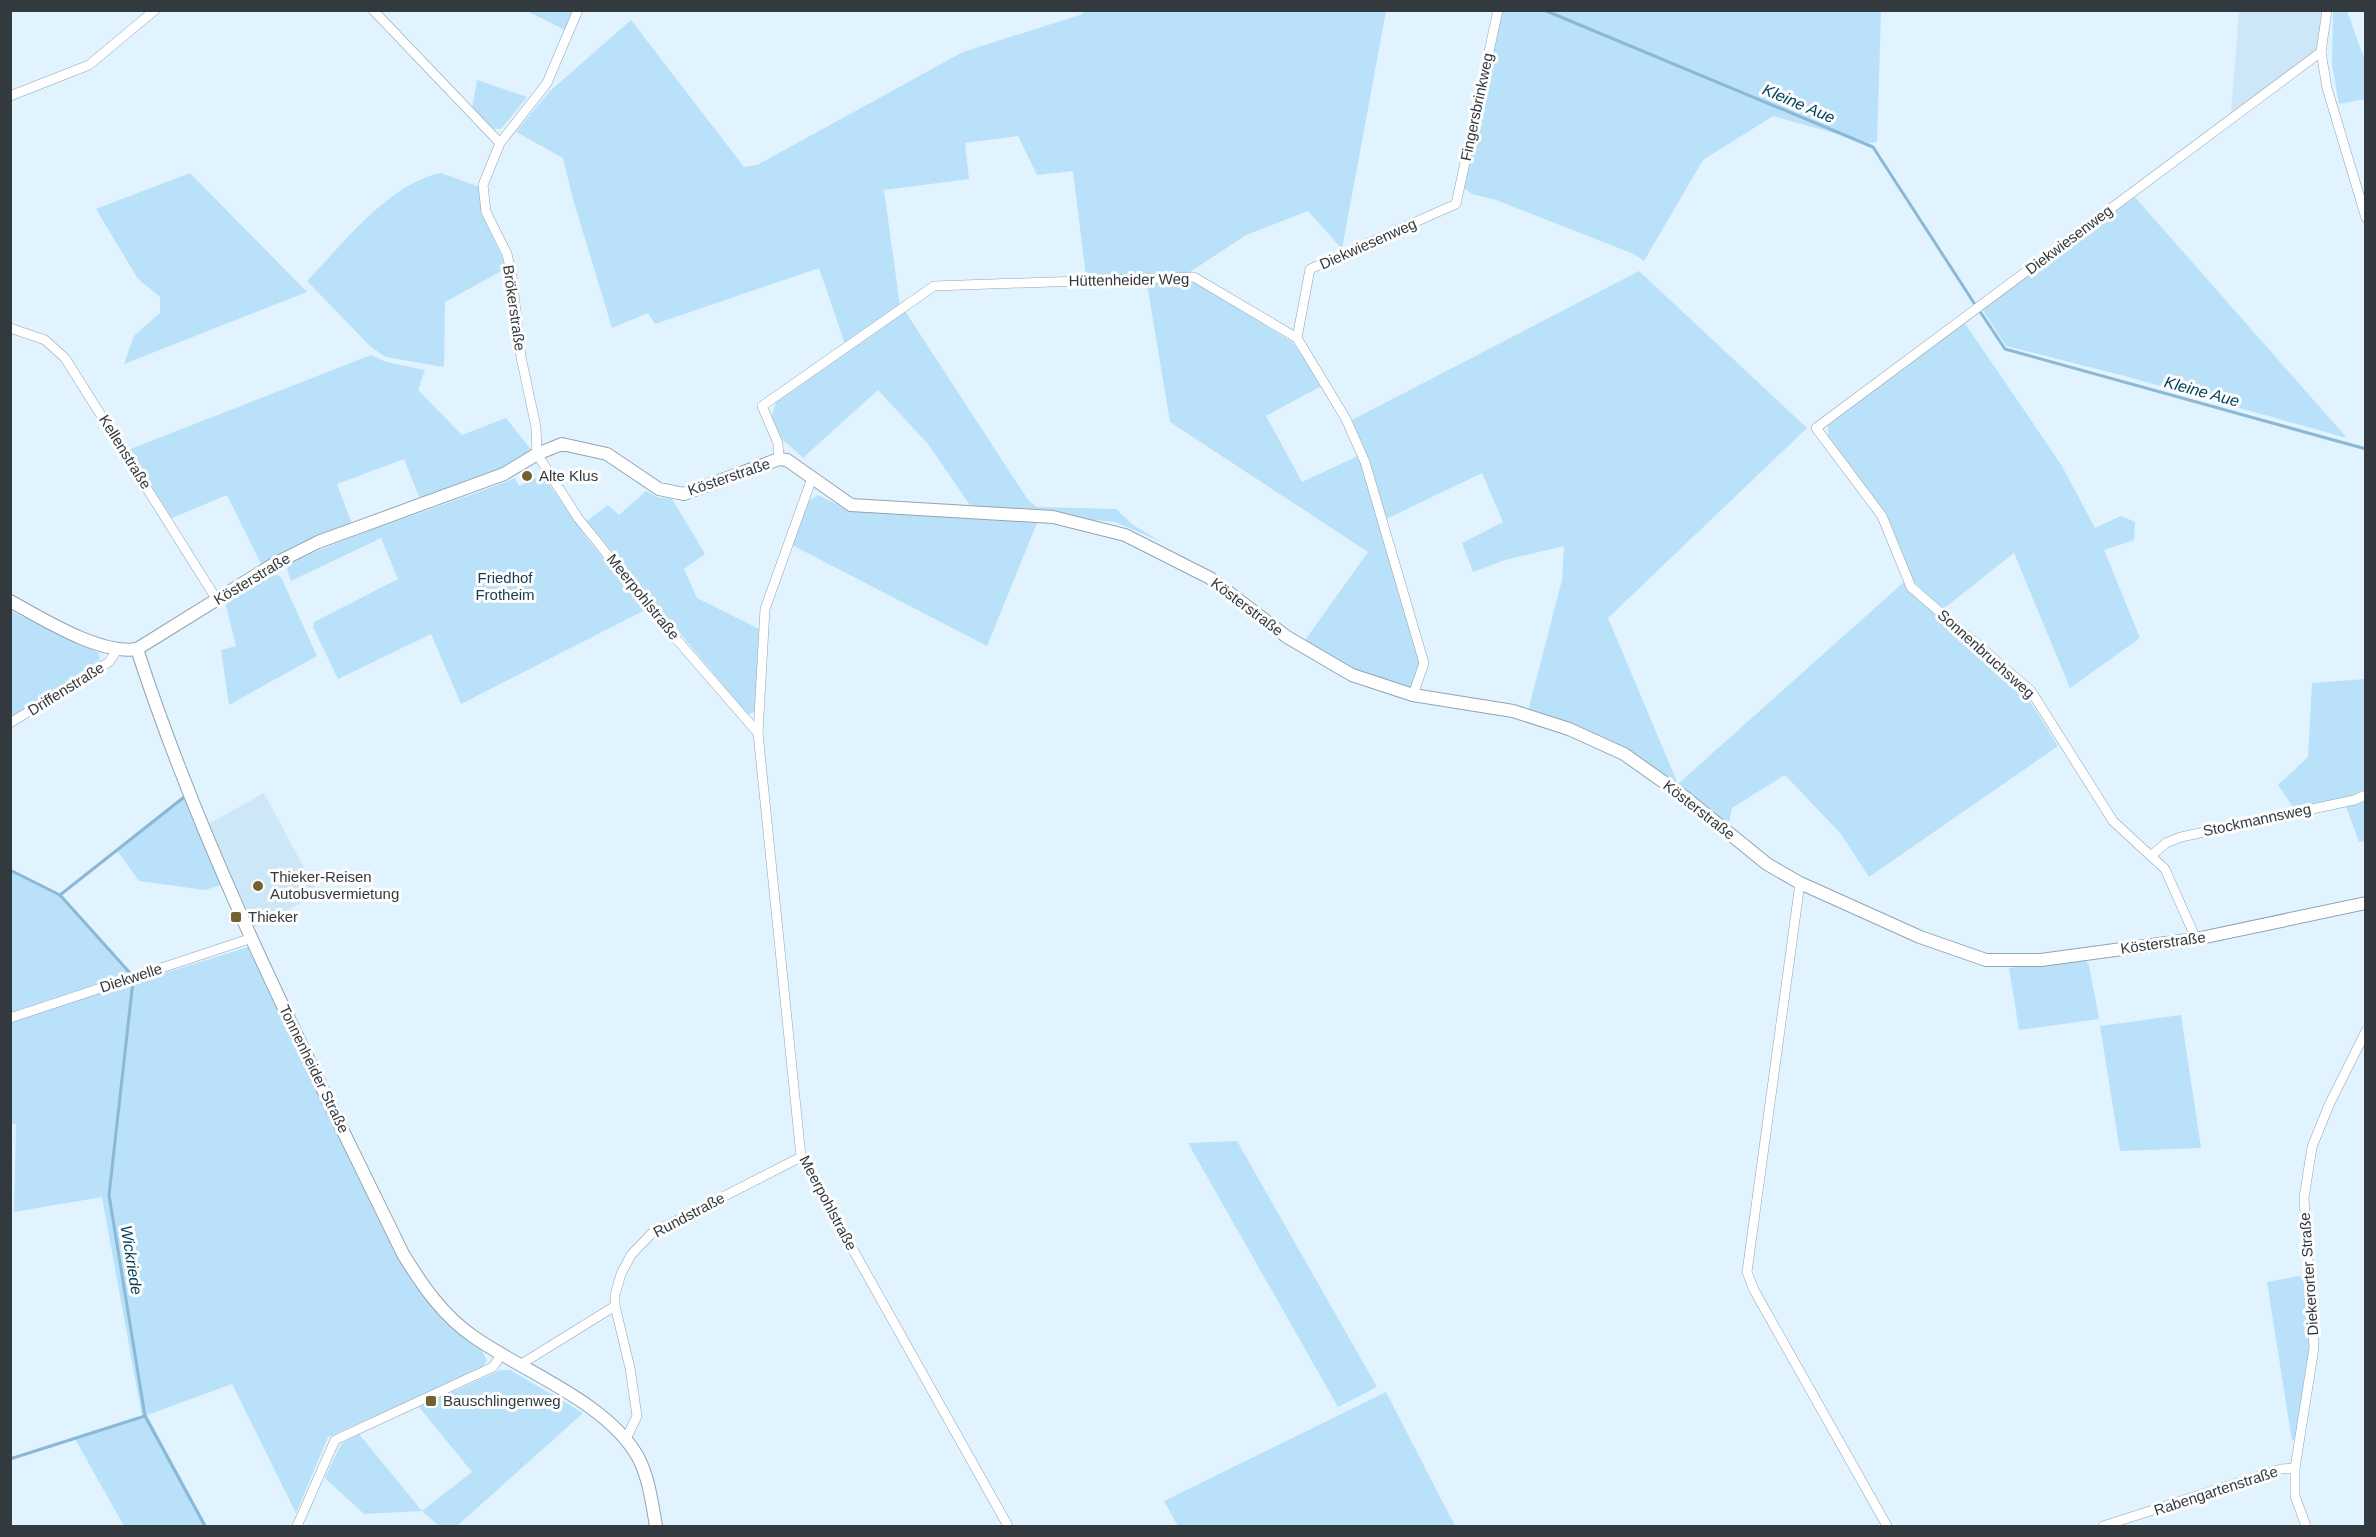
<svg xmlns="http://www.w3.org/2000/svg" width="2376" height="1537" font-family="Helvetica,sans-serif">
	<rect width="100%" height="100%" fill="#e0f3ff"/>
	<g fill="#cee7f8">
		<polygon points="2239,11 2322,11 2318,49 2231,114"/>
		<polygon points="264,793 318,894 253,928 207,825"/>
	</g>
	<g fill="#b9e1fa">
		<polygon points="527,11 574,11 565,30"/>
		<polygon points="1082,11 1386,11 1342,249 1308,211 1246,235 1190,272 1086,277 1073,171 1037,175 1018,136 965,143 969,179 884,190 900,306 845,344 819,268 655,324 648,313 612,328 573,199 563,158 516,132 549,92 631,20 744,167 757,165 963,52 1083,14"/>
		<polygon points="1501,11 1881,11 1877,142 1870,143 1773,116 1703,160 1644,261 1634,254 1496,200 1472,194 1464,188"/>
		<polygon points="2333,11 2347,11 2365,61 2365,99 2339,104 2332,65"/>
		<polygon points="477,80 527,97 501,129 493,129 472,108"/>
		<polygon points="190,173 307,292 124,364 134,336 160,313 160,297 138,279 96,209"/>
		<path d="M441,173L480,187L482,214L507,268L445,302L444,367L386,357L371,347L307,281C343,244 389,183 441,173Z"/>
		<polygon points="2133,195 2347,438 2121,375 2006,346 1982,309"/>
		<polygon points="1639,271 1807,428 1608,618 1678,784 1904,582 2026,695 2058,746 1869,877 1841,834 1785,775 1732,808 1728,827 1678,785 1628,752 1528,711 1562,580 1564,546 1505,560 1473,572 1462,543 1503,522 1482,473 1382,521 1369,462 1352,420"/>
		<polygon points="1192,280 1292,342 1323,385 1266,416 1302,482 1360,455 1423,663 1411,692 1353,673 1303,643 1368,552 1170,422 1147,284"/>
		<polygon points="905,311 1028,500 1037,507 1116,509 1133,525 1162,542 1115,522 972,508 928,444 878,390 803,458 780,437 771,419 776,402"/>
		<polygon points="1964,322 2062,466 2095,528 2121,516 2135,522 2134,540 2104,550 2140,638 2070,688 2014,553 1942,610 1914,582 1887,515 1828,441 1828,425"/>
		<polygon points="371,355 386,362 425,370 418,390 462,435 506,418 533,452 502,469 421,502 404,459 337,484 352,524 299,543 261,564 227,495 172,518 128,450"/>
		<path d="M543,475L588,540L645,610L461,704L431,634L338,679L313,627L314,622L398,579L381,538L291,581L287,570L289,564C362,529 439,509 515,478L519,486Z"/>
		<polygon points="646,491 657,497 672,499 705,554 684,569 697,598 759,629 755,711 748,715 587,521 608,505 619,515"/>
		<polygon points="818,495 850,511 1037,523 987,646 792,545 809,501"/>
		<polygon points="272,573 281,577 317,656 229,705 221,650 236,646 225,602"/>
		<polygon points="11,611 99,653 100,660 11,718"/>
		<polygon points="2365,679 2365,841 2359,842 2346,807 2295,816 2293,807 2278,785 2308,757 2312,683"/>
		<polygon points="183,796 221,885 205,890 139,881 116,849"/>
		<polygon points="10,869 61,895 130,973 11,1012"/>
		<path d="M248,947L398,1257C407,1273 417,1289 429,1303C445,1320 482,1341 487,1361L480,1369L328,1437L296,1513L232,1384L147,1415L207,1526H124L75,1439L142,1416L102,1197L14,1212L16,1124H10V1021Z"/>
		<polygon points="2085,960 2089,965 2099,1019 2019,1030 2009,968"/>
		<polygon points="2181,1015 2201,1148 2120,1151 2100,1026"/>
		<polygon points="1237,1141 1377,1387 1338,1407 1188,1143"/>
		<polygon points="2304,1275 2311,1348 2297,1437 2292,1441 2267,1282"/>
		<polygon points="501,1370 510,1370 583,1413 457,1526 439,1526 422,1511 364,1514 325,1478 341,1444 359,1434 422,1511 472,1472 419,1407"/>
		<polygon points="1386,1392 1455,1526 1178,1526 1164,1501"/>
	</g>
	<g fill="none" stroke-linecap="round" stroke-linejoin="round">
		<g stroke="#8ab8d5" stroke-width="3">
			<polyline points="1544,10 1873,147 1974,303"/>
			<polyline points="1981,313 2005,349 2366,449"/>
			<polyline points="10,870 60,895 130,973"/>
			<polyline points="60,895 183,798"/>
			<polyline points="133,981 109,1195 145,1416 205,1526"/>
			<polyline points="10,1459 145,1416"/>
		</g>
		<g stroke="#93a4b0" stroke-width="10">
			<g id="street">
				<polyline points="373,10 500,143"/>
				<polyline points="578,10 547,83 500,143 483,185 486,212 507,254 512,276 521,357 536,427 537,454 578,518 599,544 646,604 758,733"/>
				<polyline points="2327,10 2321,52 2327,88 2366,218"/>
				<polyline points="10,96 89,65 155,10"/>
				<polyline points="10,328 45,340 65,358 217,600"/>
				<polyline points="1297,338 1310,269 1456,204 1498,10"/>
				<polyline points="779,459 778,443 762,406 934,286 1194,277 1297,338 1346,419 1365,462 1424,663 1413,695"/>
				<polyline points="812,478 765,609 758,733 801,1157 1008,1526"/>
				<polyline points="10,723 109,662 117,650"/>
				<polyline points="2152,855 2166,843 2181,837 2354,800 2366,795"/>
				<polyline points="1800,883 1747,1272 1754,1290 1887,1526"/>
				<polyline points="2196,939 2165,869 2113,821 2031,691 1911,587 1882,516 1816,428 2321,52"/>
				<polyline points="10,1018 252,938"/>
				<polyline points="615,1306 630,1368 637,1416 626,1439"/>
				<polyline points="521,1367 523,1363 615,1306 615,1295 621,1274 631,1255 652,1233 801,1157"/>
				<polyline points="297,1526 335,1440 493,1367 501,1355"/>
				<polyline points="2103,1526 2281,1469 2295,1468"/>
				<polyline points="2306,1526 2295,1496 2295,1468 2314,1348 2304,1198 2312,1147 2329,1105 2366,1031"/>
			</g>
		</g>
		<g stroke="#93a4b0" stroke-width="14">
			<g id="secondary">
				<path d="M10,601C43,619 100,655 137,649L274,564L318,542L504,474L537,454L562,444L607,454L659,489L684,494L779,459L787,460L851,505L1053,517L1125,535L1210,578L1287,637L1352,675L1413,695L1513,711L1569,729L1624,754L1682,795L1767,864L1800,883L1920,937L1986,960H2041L2196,939L2366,903"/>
				<path d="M137,649C205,859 307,1056 403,1254C422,1285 443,1316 474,1337C524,1372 607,1402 638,1457C649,1478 652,1503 656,1526"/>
			</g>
		</g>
		<use href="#street" stroke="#fff" stroke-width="9"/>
		<use href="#secondary" stroke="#fff" stroke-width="12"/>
	</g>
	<g fill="#71622f" stroke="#fcfdfc" stroke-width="2">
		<circle cx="527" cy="476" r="6"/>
		<circle cx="258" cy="886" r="6"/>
		<rect x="230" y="911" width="12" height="12" rx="3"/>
		<rect x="425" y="1395" width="12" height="12" rx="3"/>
	</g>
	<g text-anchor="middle" stroke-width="6" stroke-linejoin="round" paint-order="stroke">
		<g font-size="15" fill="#333a3f" stroke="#fcfdfc">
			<text transform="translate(1477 107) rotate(-78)" y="5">Fingersbrinkweg</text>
			<text transform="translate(2069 240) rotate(-37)" y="5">Diekwiesenweg</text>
			<text transform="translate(1368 244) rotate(-24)" y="5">Diekwiesenweg</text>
			<text transform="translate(1129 280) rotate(-1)" y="5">Hüttenheider Weg</text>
			<text transform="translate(514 308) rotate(82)" y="5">Brökerstraße</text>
			<text transform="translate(125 452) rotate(58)" y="5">Kellenstraße</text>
			<text transform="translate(729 477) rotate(-19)" y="5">Kösterstraße</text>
			<text transform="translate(252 579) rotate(-31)" y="5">Kösterstraße</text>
			<text transform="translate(643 597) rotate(51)" y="5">Meerpohlstraße</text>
			<text transform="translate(1247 607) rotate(37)" y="5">Kösterstraße</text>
			<text transform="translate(1986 654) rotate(42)" y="5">Sonnenbruchsweg</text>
			<text transform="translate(66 689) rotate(-32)" y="5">Driffenstraße</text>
			<text transform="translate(1699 810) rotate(38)" y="5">Kösterstraße</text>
			<text transform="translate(2257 820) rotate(-12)" y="5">Stockmannsweg</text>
			<text transform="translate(2163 943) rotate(-8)" y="5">Kösterstraße</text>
			<text transform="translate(131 978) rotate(-18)" y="5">Diekwelle</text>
			<text transform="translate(314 1069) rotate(64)" y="5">Tonnenheider Straße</text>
			<text transform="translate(828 1203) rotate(62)" y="5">Meerpohlstraße</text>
			<text transform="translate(689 1215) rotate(-28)" y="5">Rundstraße</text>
			<text transform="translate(2309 1274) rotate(-94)" y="5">Diekerorter Straße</text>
			<text transform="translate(2216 1491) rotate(-18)" y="5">Rabengartenstraße</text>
		</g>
		<g font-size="15" fill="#333a3f" stroke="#fcfdfc" text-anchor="start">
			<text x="539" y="481">Alte Klus</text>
			<text x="270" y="882">Thieker-Reisen<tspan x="270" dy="17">Autobusvermietung</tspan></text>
			<text x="248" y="922">Thieker</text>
			<text x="443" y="1406">Bauschlingenweg</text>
		</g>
		<g font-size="15" fill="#163c51" stroke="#fcfdfc">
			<text x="505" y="583">Friedhof<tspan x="505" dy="17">Frotheim</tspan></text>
		</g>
		<g font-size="16" font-style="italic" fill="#003e5b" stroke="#fcfdfc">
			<text transform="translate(1799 103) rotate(23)" y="6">Kleine Aue</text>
			<text transform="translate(2202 391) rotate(15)" y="6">Kleine Aue</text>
			<text transform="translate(132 1260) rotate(81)" y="6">Wickriede</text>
		</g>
	</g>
	<rect width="2376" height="1537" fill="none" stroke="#333a3f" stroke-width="24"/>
</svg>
